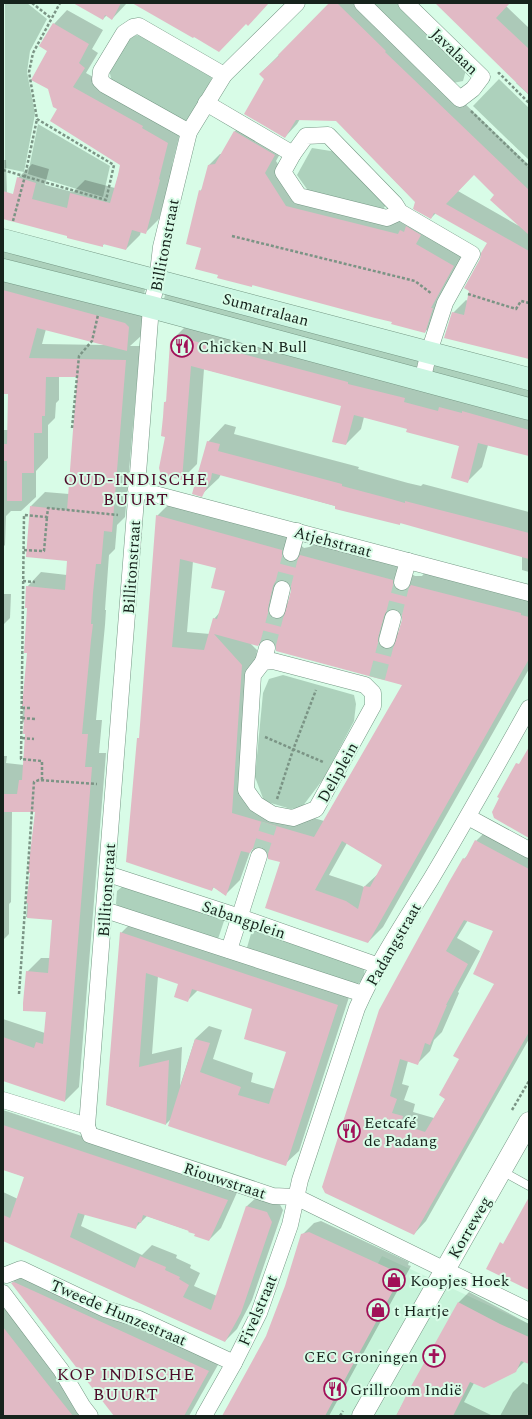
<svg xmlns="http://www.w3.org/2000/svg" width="532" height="1419" font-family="Spectral,serif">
	<rect width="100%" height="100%" fill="#d8fce7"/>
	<polygon fill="#c7f4da" points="382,1256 529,1324 529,1410 526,1416 293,1416"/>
	<g fill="#add1bc">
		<polygon points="5,3 27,3 47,19 30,51 27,72 35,114 24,172 5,168"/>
		<polygon points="371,3 398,3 466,70 463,81 453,83"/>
		<polygon points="141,35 205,70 212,78 191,118 181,123 112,83 109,69 128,36"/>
		<polygon points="499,79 529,108 529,160 473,106"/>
		<polygon points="38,124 110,166 103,197 28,174"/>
		<polygon points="312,148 337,152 387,204 382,210 309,192 297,175"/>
		<polygon points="3,245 147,283 142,301 3,264"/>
		<polygon points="167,288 420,356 415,374 162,306"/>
		<polygon points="432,358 529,384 529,404 427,378"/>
		<polygon points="283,675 354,695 356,704 354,721 324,778 302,807 291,809 264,801 255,777 263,693 269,679"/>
		<polygon points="123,886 225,918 217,942 120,908 116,904 117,891"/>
		<path d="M253,927L364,968C366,977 361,983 353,987L246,951Z"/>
	</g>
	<g fill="#0003" fill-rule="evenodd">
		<polygon points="76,3 127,3 112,19 107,15 103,19"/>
		<path d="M331,3H362L397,39L529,165V358L453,313L466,300L468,301L488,243L436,213L431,218L336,120L300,119L297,124L285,137L266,79L260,74ZM474,174L496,195L519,226L458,191Z"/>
		<polygon points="436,3 509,3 506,6 529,28 529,95 516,83 517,82"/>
		<polygon points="67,10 103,30 92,49 98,53 86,73 156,112 181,129 172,165 174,166 159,219 145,233 141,231 140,235 126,249 105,243 102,246 68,235 8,219 18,178 32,164 49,169 45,185 73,192 85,180 115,188 121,165 59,109 49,51 54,24"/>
		<polygon points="247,120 286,143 276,161 298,195 409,222 465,255 436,320 425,332 393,321 253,284 252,286 219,274 202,247 200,191 203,188 209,165 220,154 222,154 235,131"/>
		<polygon points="3,160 6,160 7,196 3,200"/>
		<path d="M3,272L143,313L141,336L130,346H140L125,517L117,525L115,549L109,555L105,610H106L105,625L96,720H102L99,753H106L79,1087L65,1101L3,1080V1019L45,1033L47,1011L27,972L41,958H50L53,919L26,917L36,811L12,812L11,902L9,904V934L3,940V702H4V756H7L6,763L24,765L26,733L25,723L22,722L28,652V607L27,587L41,572L67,575L68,560L31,506L45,492L69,494L78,376H59V400L56,403L55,418L48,425V458L36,471V497L21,511H11L6,516L5,545L3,547V430H8L17,398L3,350ZM46,329L106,345L42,344Z"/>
		<polygon points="191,321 529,411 529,455 488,445 482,467 467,482 460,446 408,428 364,417 361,429 346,444 342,405 204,369 197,464 182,479 165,475 165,402 167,401 176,336"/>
		<polygon points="225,424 236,427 234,434 359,467 358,469 408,483 421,486 423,484 529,512 529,572 522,570 522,556 401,522 400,524 221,474 219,478 201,495 208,442"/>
		<path d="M172,501L297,535L299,544L304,548L309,547L316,540L408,565L410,573L415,576H422L427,570L529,597V669L383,927L368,942L282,862L263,846H255L250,852L240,880L225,895L214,887L212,890L140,737L157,516ZM193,561L218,568L226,590L220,612L214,619L210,634L187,632ZM286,579L292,586L289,604L285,602L282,597ZM396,608L401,611L403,616L399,634L395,631L392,622ZM264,638H270L275,641L403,685L324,821L246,798L257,650L250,643L257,645ZM347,843L383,865L379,873L365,886V888L362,886L329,875Z"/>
		<polygon points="3,594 11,594 10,618 3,625"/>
		<path d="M489,828L529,850V1039L426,1221L414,1234L326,1192L464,859L469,854L476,841ZM468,920L494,931L495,984L460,1059L446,1098L434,1118L413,1112L415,1104L404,1100L409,1086L402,1084L408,1061L417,1064L430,1051L434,1040L442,1032L459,993L458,992L480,951L457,938Z"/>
		<path d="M135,919L351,991L299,1151L285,1164L171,1119L166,1124L107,1105L121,933ZM158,976L179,983L187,1001L198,990L254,1008L287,1052L275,1089L251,1082L253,1073L213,1059L222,1030L209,1026L195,1039L180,1086L182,1047L152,1054Z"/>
		<polygon points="3,1110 239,1188 221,1228 209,1240 196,1233 147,1216 135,1228 85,1214 81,1226 142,1255 152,1245 177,1255 176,1258 191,1265 190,1268 200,1273 194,1286 217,1296 247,1206 259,1195 278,1201 283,1210 252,1300 237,1329 225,1341 3,1240 3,1192 18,1199 25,1177 3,1169"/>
		<polygon points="321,1221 409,1262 408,1265 411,1266 329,1416 223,1416 267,1337 286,1287 302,1235 314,1223"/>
		<polygon points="27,1269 223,1356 189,1416 116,1416 12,1283"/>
		<polygon points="469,1292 529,1324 529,1363 525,1361 515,1371 474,1383 464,1402 493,1416 396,1416 459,1302"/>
		<polygon points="3,1306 89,1416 3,1416"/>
		<polygon points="523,1382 529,1385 529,1416 500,1416 513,1392"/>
	</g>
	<g fill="#e1bac5" fill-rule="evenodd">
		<polygon points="73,3 121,3 112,20 105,15 103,20"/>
		<polygon points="132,3 269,3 248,26 246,24 219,52 194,37 193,38"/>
		<polygon points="329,3 337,3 386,51 385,52 529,190 529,235 490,200 494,195 474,175 446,204 529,251 529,359 444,338 452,312 464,315 469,291 464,288 480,259 481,253 487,243 434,213 431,219 413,209 415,202 336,121 296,120 285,138 244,114 264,79 259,74 279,56 278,55"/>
		<polygon points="435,3 510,3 496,18 529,49 529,95"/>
		<polygon points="53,23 89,44 79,63 85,68 73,87 143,126 142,128 168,143 159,179 160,180 146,234 132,230 126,250 103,244 103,247 67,238 67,236 3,219 3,191 13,194 17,177 36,183 32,199 67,208 70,193 110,203 118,175 120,165 50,121 57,109 53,107 48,89 31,80 47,51 39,46"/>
		<polygon points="234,131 275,155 265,173 286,206 398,234 400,230 404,232 406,226 421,235 416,244 454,266 431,308 433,308 425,333 391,324 392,322 375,318 252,285 252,287 217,278 218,275 195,269 201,248 186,244 199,190 201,191 208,165 215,164"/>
		<polygon points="3,290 125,323 129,327 127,351 37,328 29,358 126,360 112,532 104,531 101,564 96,564 93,593 91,624 93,624 91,640 82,734 88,734 85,767 92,767 65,1102 3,1081 3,1037 34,1048 36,1042 43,1044 46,1012 23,1011 23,1003 26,971 48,973 52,920 27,918 28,903 26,903 30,873 28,873 29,862 35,812 3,812 3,794 17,794 19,780 22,780 25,734 23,734 25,706 22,706 27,653 24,653 27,608 25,608 26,586 65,590 67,561 26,557 30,506 67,510 77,377 46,377 45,416 42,416 42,433 34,433 34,473 22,473 22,501 7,501 7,461 3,461 3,444 7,444 8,394 3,394"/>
		<polygon points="175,336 348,382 348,384 405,398 404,402 438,411 439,407 462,413 462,411 529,430 529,456 478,443 468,483 451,478 459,446 406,432 407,429 354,415 346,445 332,442 341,406 191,366 182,480 165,476 160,472 159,468 165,437 161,436 163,417 164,402 166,402 170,342"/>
		<polygon points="207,441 220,444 218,451 342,484 342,486 391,499 405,503 405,501 529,533 529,559 400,523 400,525 335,509 335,506 212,473 211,479 202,497 192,494"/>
		<path d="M156,515L282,550V555L284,559L289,562H293L297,560L300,555L393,580V584L395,588L400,591H404L408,589L411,585L521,613V615L529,617V659L368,943L265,908L280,862L268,859V854L266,849L262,847H257L252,849L250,853L241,851L226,896L213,887L212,891L126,862L137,738H139ZM180,559L216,568L211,588L225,591L217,619L213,618L204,650L172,647ZM279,580H284L288,582L291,586V591L284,616L280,619H275L270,617L268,612V608L273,586L275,582ZM390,609H395L399,611L402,615V620L394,646L390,649H385L380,646L378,642V638L384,616L386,612ZM214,634L258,646L261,641L265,639H269L274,642L276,646V651L402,685L314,837L232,813L242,665ZM342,841L382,865L370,887L364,886L358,909L346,901L315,890Z"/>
		<polygon points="529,747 529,838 494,818 492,812 499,798 497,797 516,763 519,764"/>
		<path d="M475,840L529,869V1032L414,1235L325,1193L322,1187L379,1010L449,882L463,858L465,859ZM464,920L493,931L473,974L494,984L453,1056L459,1059L439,1095L445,1099L425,1132L401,1124L403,1116L392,1113L397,1099L390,1096L400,1059L418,1065L425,1043L430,1045L447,1005H446L468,964L446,951Z"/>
		<polygon points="120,932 338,1005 286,1166 168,1126 195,1039 210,1043 200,1072 241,1087 238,1095 269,1104 286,1052 244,1039 252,1009 192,989 188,1002 174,997 178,984 146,973 139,1067 169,1060 166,1125 106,1105"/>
		<polygon points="3,1125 228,1200 209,1241 194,1236 195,1234 188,1232 189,1231 143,1215 141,1223 138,1222 136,1229 78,1213 70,1237 135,1268 140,1256 166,1267 165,1270 180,1277 179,1279 189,1285 183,1297 211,1310 246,1206 267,1212 272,1222 241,1313 225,1342 3,1241 3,1215 10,1218 24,1177 3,1170"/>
		<polygon points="529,1197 529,1290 486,1269 500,1242 503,1244"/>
		<polygon points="309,1232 399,1273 397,1276 400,1278 325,1416 222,1416 266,1336 285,1286 301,1234"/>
		<polygon points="14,1282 209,1371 184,1416 114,1416 11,1283"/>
		<polygon points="458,1302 500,1324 529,1337 529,1364 521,1361 516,1372 484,1388 470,1382 453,1416 396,1416 409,1390"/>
		<polygon points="3,1327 42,1377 73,1416 3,1416"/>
	</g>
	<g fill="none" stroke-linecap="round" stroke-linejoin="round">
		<g stroke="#b1d1be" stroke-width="16" stroke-dasharray="16 8" stroke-linecap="butt">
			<polyline points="282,589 291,553"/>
			<polyline points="393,618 402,582"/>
			<polyline points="267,648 277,610"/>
			<polyline points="377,678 387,640"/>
			<polyline points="259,856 269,824"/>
		</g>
		<g stroke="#759784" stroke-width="9">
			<polyline id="service" points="502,1171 529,1186"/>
		</g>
		<g stroke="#759784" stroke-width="17">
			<g id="minor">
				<polyline points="297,3 224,75 189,132 161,247 157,281 151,307 87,1126 90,1135 273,1196 296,1197 529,1311"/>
				<polyline points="362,3 460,99 473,89 482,77 406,3"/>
				<polyline points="206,103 293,154 306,136 328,135 395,204 400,212 472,254 445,303 429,352 422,381"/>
				<polyline points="189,132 105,85 100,80 101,71 124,33 133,27 139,26 224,75"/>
				<polyline points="293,154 283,172 299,196 387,218 400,212"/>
				<polyline points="136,489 529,593"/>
				<polyline points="291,553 297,531"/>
				<polyline points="402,582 408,561"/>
				<polyline points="277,610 282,589"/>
				<polyline points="387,640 393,618"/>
				<polygon points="273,661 365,685 373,693 373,706 316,809 293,818 272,814 256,804 246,790 253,675 263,662"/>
				<polyline points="263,662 267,648"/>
				<polyline points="468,817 529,850"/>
				<polyline points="108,874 240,917 379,966"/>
				<polyline points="105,910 363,994"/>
				<polyline points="229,950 259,856"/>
				<polyline points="3,1100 87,1126"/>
				<polyline points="6,1275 21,1269 105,1309 139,1319 234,1363"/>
				<polyline points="3,1293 61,1370 83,1407 90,1416"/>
				<path d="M204,1416L234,1363L259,1313L290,1225L300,1180L357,1008C377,963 405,921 431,879C465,822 497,765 529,708"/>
			</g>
		</g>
		<g stroke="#759784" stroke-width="21">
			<polyline id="tertiary" points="362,1416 529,1122"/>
		</g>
		<g stroke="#759784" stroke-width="23">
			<g id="secondary">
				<polyline points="3,240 529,379"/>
				<polyline points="3,270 151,307 529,409"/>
			</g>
		</g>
		<g stroke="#7b9485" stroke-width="2.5" stroke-dasharray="3 2" stroke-linecap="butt">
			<polyline points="32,3 51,18"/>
			<polyline points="498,74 499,73 529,103"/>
			<polyline points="471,111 529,167"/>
			<polyline points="3,170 106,200 114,165 37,119 29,72 33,53 60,3"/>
			<polyline points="13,221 25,176 37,119"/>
			<polyline points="232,236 415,281 432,294"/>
			<polyline points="468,294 516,309 521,301 529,303"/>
			<polyline points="72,428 79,356 92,341 98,315"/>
			<polyline points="24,550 44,551 47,517"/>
			<polyline points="23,581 35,582"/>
			<polyline points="22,708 31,708"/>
			<polyline points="22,718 35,719"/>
			<polyline points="265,737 323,762"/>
			<polyline points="22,738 34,739"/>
			<polyline points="42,780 42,761 21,759 24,515 47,517 48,508 118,515"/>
			<polyline points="277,799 293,750 316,690"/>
			<polyline points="19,994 34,782 39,780 97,784"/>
			<polyline points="512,1110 529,1081"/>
			<polyline points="340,1416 343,1411"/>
		</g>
		<use href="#service" stroke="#fff" stroke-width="8"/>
		<use href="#minor" stroke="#fff" stroke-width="16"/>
		<use href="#tertiary" stroke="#fff" stroke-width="20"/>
		<use href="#secondary" stroke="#cbf6e2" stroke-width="22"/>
	</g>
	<defs>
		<g id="restaurant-ring" transform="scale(1.15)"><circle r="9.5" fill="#d8fce7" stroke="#a11158" stroke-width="1.5"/><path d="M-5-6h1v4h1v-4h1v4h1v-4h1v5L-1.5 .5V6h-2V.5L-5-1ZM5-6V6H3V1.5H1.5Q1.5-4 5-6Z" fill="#a11158"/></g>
		<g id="shop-ring" transform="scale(1.15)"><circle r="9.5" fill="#d8fce7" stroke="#a11158" stroke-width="1.5"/><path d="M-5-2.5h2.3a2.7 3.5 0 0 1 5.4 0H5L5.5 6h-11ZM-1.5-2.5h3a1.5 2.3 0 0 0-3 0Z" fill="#a11158"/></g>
		<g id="church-ring" transform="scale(1.15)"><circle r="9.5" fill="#d8fce7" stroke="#a11158" stroke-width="1.5"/><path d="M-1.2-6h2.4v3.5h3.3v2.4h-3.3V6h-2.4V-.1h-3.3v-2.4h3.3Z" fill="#a11158"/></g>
	</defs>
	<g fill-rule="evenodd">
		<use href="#restaurant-ring" x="182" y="346"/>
		<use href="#restaurant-ring" x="349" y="1131"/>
		<use href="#shop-ring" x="394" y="1280"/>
		<use href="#shop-ring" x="378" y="1310"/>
		<use href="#church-ring" x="434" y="1356"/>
		<use href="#restaurant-ring" x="335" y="1389"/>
	</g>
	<g text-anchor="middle" stroke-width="4" stroke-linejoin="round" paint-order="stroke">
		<g font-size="16" fill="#16231c" stroke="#d8fce7">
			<text transform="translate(455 51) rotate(44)" y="6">Javalaan</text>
			<text transform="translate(164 245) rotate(-79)" y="6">Billitonstraat</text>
			<text transform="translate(266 309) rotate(15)" y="6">Sumatralaan</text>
			<text transform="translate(333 541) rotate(15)" y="6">Atjehstraat</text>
			<text transform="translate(131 567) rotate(-86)" y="6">Billitonstraat</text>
			<text transform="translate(337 772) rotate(-61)" y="6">Deliplein</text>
			<text transform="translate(106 890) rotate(-86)" y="6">Billitonstraat</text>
			<text transform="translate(244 919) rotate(19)" y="6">Sabangplein</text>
			<text transform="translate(393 944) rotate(-60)" y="6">Padangstraat</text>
			<text transform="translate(225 1180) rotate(18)" y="6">Riouwstraat</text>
			<text transform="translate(469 1227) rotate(-60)" y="6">Korreweg</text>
			<text transform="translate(257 1310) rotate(-67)" y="6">Fivelstraat</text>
			<text transform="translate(119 1312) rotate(23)" y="6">Tweede Hunzestraat</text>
		</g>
		<g font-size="16" fill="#16231c" stroke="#d8fce7" text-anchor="start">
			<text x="198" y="352">Chicken N Bull</text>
			<text x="364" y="1128">Eetcafé<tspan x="364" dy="18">de Padang</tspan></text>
			<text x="410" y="1286">Koopjes Hoek</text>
			<text x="394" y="1316">t Hartje</text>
			<text x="418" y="1362" text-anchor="end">CEC Groningen</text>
			<text x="350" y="1395">Grillroom Indië</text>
		</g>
		<g font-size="17" letter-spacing="1" fill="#4e0b29" stroke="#d8fce7">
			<text x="136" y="485">OUD-INDISCHE<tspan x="136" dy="20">BUURT</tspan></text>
			<text x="126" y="1380">KOP INDISCHE<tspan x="126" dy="20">BUURT</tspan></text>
		</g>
	</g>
	<rect width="532" height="1419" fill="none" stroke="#16231c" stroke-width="8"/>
</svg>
